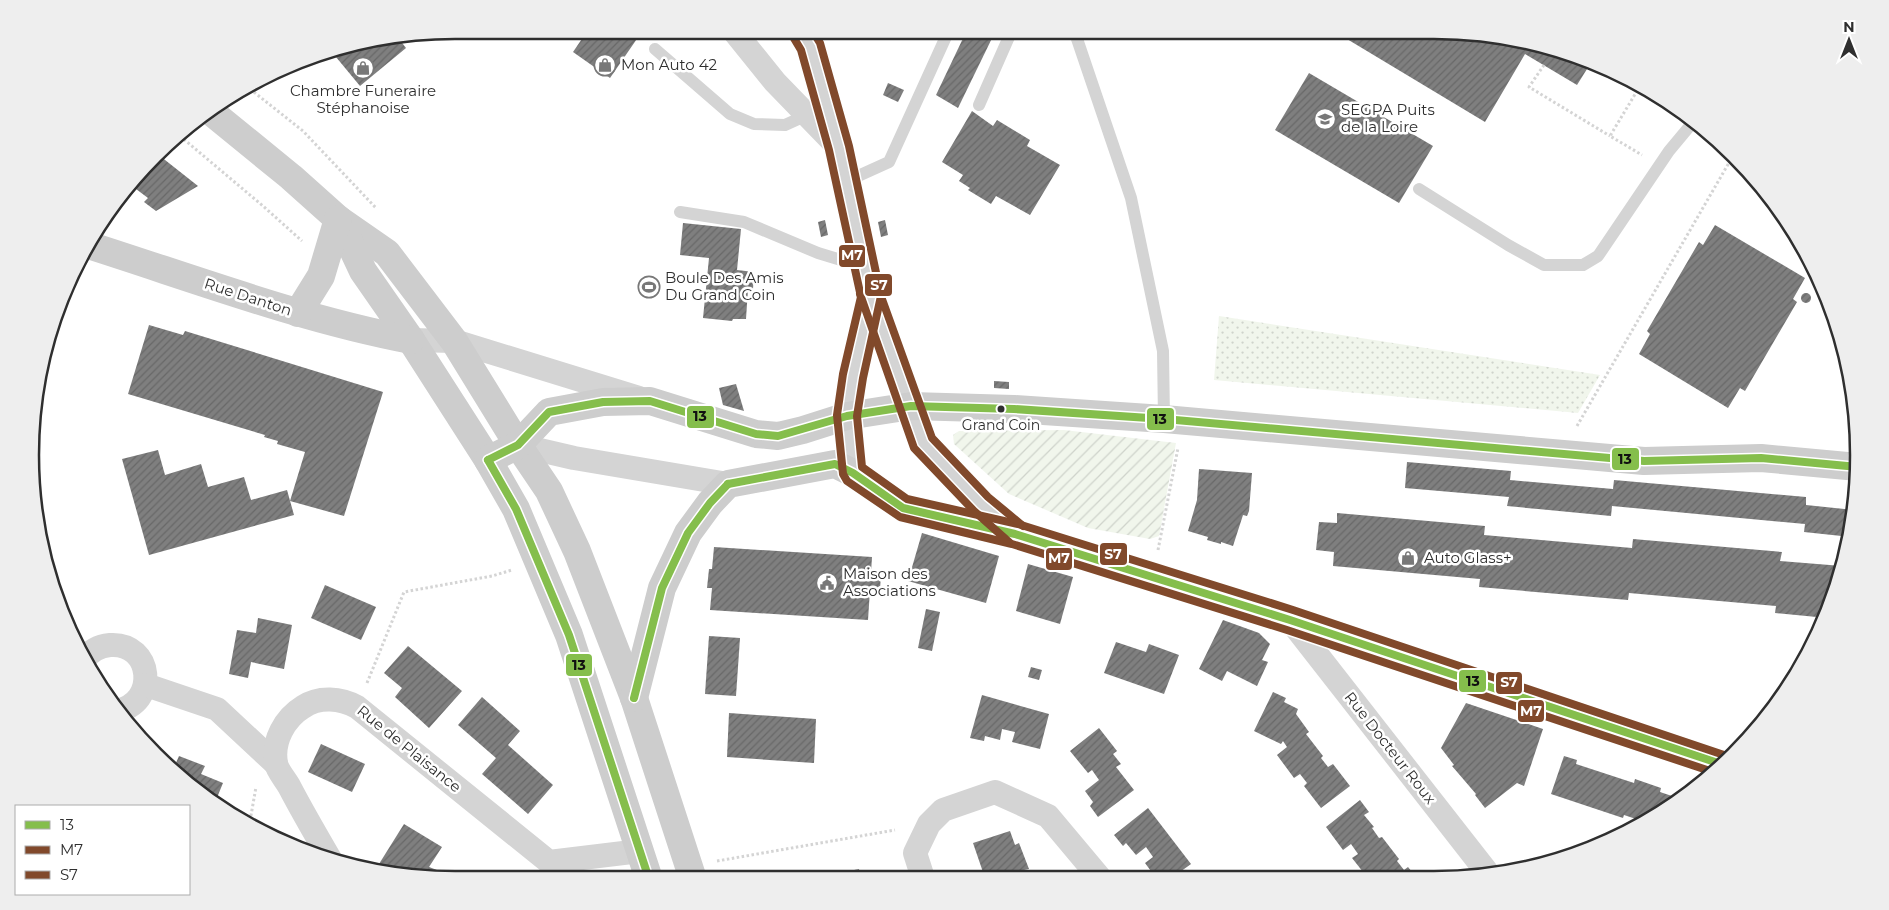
<svg xmlns="http://www.w3.org/2000/svg" width="1889" height="910" font-family="Montserrat,sans-serif">
	<defs>
		<pattern id="grass-dots" width="8" height="8" patternUnits="userSpaceOnUse" patternTransform="scale(1.25)"><rect width="8" height="8" fill="#f1f6ec"/><path d="M2 2h.1M6 6h.1" fill="none" stroke="#cfd3cb" stroke-width="1.8" stroke-linecap="round"/></pattern>
		<pattern id="garden-furrows" width="10" height="10" patternUnits="userSpaceOnUse" patternTransform="scale(1.25)"><rect width="10" height="10" fill="#f1f6ec"/><path d="M-1 1l2-2M0 10L10 0M9 11l2-2" fill="none" stroke="#cfd3cb"/></pattern>
		<pattern id="building-hatch" width="6" height="6" patternUnits="userSpaceOnUse" patternTransform="scale(1.25)"><rect width="6" height="6" fill="#7f7f7f"/><path d="M-1 1l2-2M0 6l6-6M5 7l2-2" fill="none" stroke="#686868"/></pattern>
	</defs>
	<rect width="100%" height="100%" fill="#fff"/>
	<polygon fill="url(#grass-dots)" points="1219,316 1600,375 1578,413 1214,380"/>
	<polygon fill="url(#garden-furrows)" points="1064,430 1176,443 1159,536 1150,539 1088,528 1009,494 954,444 953,435 959,431"/>
	<g fill="url(#building-hatch)">
		<polygon points="588,30 643,30 610,78 573,52"/>
		<polygon points="967,30 996,30 958,108 936,95"/>
		<polygon points="1332,30 1434,30 1494,36 1510,45 1514,38 1517,38 1592,61 1577,85 1525,54 1485,122"/>
		<polygon points="399,39 406,48 360,86 331,51"/>
		<polygon points="1309,73 1433,146 1399,203 1275,130"/>
		<polygon points="888,83 904,90 898,102 883,95"/>
		<polygon points="972,111 993,126 997,120 1030,140 1027,146 1060,165 1030,215 996,196 991,204 968,190 970,188 959,181 963,175 942,162"/>
		<polygon points="160,156 198,186 156,211 144,202 148,198 132,186"/>
		<polygon points="825,220 828,235 821,237 818,222"/>
		<polygon points="885,220 888,235 881,237 878,222"/>
		<polygon points="683,223 741,229 737,270 754,272 753,289 748,289 746,319 733,319 732,321 703,318 709,258 680,255"/>
		<polygon points="1715,225 1805,278 1793,299 1797,302 1745,391 1740,388 1728,408 1639,354 1650,334 1647,331 1699,242 1703,245"/>
		<circle cx="1806" cy="298" r="5"/>
		<polygon points="149,325 183,335 185,331 383,392 344,516 290,501 305,452 277,444 278,441 264,437 265,435 128,394"/>
		<polygon points="994,381 1009,382 1009,389 994,388"/>
		<polygon points="736,384 744,411 723,405 719,388"/>
		<polygon points="158,450 165,475 201,464 208,487 244,477 251,500 287,490 294,515 149,555 122,459"/>
		<polygon points="1407,462 1511,471 1510,480 1613,489 1614,480 1806,497 1806,505 1854,510 1851,537 1804,532 1805,524 1612,506 1611,516 1507,506 1509,497 1405,488"/>
		<polygon points="1199,469 1252,473 1249,511 1247,516 1243,515 1233,546 1221,542 1221,544 1207,540 1208,537 1188,531 1197,500"/>
		<polygon points="1337,513 1485,526 1484,535 1632,548 1633,539 1782,552 1780,561 1842,566 1827,618 1775,613 1776,606 1629,593 1628,600 1479,587 1480,579 1333,566 1334,552 1316,550 1319,522 1337,523"/>
		<polygon points="922,533 999,556 986,603 908,581"/>
		<polygon points="714,547 872,557 871,573 881,573 880,591 870,590 868,620 710,610 712,588 707,588 709,569 712,569"/>
		<polygon points="1028,564 1073,577 1060,624 1016,611"/>
		<polygon points="325,585 376,607 361,640 311,618"/>
		<polygon points="926,609 940,612 932,651 918,648"/>
		<polygon points="258,618 292,625 284,669 251,662 248,678 229,674 237,630 256,633"/>
		<polygon points="1223,620 1259,633 1270,644 1262,660 1268,662 1257,686 1227,671 1222,681 1199,669"/>
		<polygon points="709,636 740,638 736,696 705,694"/>
		<polygon points="1116,642 1146,652 1149,644 1179,655 1164,694 1104,673"/>
		<polygon points="408,646 462,691 429,728 395,697 402,688 384,673"/>
		<polygon points="1031,667 1042,670 1039,680 1028,677"/>
		<polygon points="1273,692 1286,698 1284,702 1298,709 1296,714 1309,732 1306,734 1323,756 1321,758 1328,767 1333,764 1350,786 1321,808 1304,786 1307,783 1300,774 1294,778 1277,755 1287,747 1283,741 1281,744 1254,731"/>
		<polygon points="982,695 1049,714 1040,749 1012,742 1015,732 1002,729 1000,740 985,736 984,741 970,738"/>
		<polygon points="482,697 520,731 508,745 553,785 528,814 482,774 496,758 458,725"/>
		<polygon points="1466,703 1543,729 1524,786 1517,783 1485,808 1475,795 1476,794 1452,766 1454,765 1441,748"/>
		<polygon points="729,713 816,719 814,763 727,757"/>
		<polygon points="1099,728 1117,751 1113,754 1121,764 1116,767 1134,790 1098,817 1090,806 1093,802 1085,791 1099,780 1092,770 1088,773 1070,751"/>
		<polygon points="321,744 365,764 352,792 308,772"/>
		<polygon points="179,756 205,766 201,774 223,783 216,800 172,772"/>
		<polygon points="1564,756 1577,760 1576,764 1634,783 1635,779 1661,788 1660,792 1681,799 1638,824 1635,822 1636,819 1624,815 1623,818 1551,794"/>
		<polygon points="1360,800 1369,812 1364,815 1374,827 1372,828 1379,838 1382,837 1399,859 1397,861 1404,870 1408,867 1416,877 1367,877 1352,858 1358,854 1351,844 1343,850 1326,827"/>
		<polygon points="1148,808 1191,864 1173,877 1156,878 1145,863 1153,857 1146,847 1136,855 1126,843 1123,846 1114,835"/>
		<polygon points="404,824 442,847 429,867 437,870 432,878 374,872"/>
		<polygon points="1010,831 1015,845 1019,843 1029,869 1024,870 1026,878 985,878 973,843"/>
		<polygon points="859,869 861,879 815,879 815,878"/>
	</g>
	<g fill="none" stroke-linecap="round" stroke-linejoin="round">
		<g stroke="#d4d4d4" stroke-width="3" stroke-dasharray="2.5 2.5" stroke-linecap="butt">
			<polyline points="1544,65 1529,87 1610,136"/>
			<polyline points="1640,86 1610,136 1642,155"/>
			<polyline points="250,89 303,131 376,208"/>
			<polyline points="180,136 263,206 302,241"/>
			<polyline points="1577,426 1734,154"/>
			<polyline points="1158,550 1178,448"/>
			<polyline points="367,683 404,592 492,576 512,570"/>
			<polyline points="250,821 256,787"/>
			<polyline points="717,861 895,830"/>
		</g>
		<g stroke="#d4d4d4" stroke-width="12">
			<polyline points="1074,30 1131,198 1163,351 1164,419"/>
			<polyline points="810,46 824,30"/>
			<polyline points="655,49 730,114 754,124 785,125 807,115"/>
			<polyline points="979,105 1012,30"/>
			<polyline points="847,181 889,162 949,30"/>
			<polyline points="1419,189 1508,245 1544,265 1583,265 1598,256 1669,151 1694,121"/>
			<polyline points="680,212 744,222 818,253 864,267"/>
		</g>
		<g stroke="#d4d4d4" stroke-width="24">
			<polyline points="733,30 775,82 836,145"/>
			<polyline points="801,30 810,46 839,148 871,297 923,443 981,504 1015,534"/>
			<polyline points="411,340 454,341 639,398"/>
			<polyline points="518,445 574,458 728,484"/>
			<polyline points="853,473 847,416 853,376 871,297"/>
			<polyline points="1290,620 1490,876"/>
			<path d="M84,660C90,651 99,646 110,645C153,642 159,704 116,711"/>
			<polyline points="146,685 217,709 276,764"/>
			<path d="M330,859C316,835 302,811 289,786C285,779 277,770 276,763C272,741 285,718 303,707C319,696 341,698 357,707L549,862L640,851"/>
			<polyline points="923,878 915,853 929,824 943,810 995,792 1048,816 1100,878"/>
		</g>
		<g stroke="#cdcdcd" stroke-width="28">
			<polyline points="210,111 291,177 338,219 387,253 454,341 518,445 549,491 577,551 634,698 693,879"/>
			<polyline points="339,220 363,271 411,340 488,460 516,509 569,635 649,879"/>
			<path d="M88,245C195,279 301,319 411,340"/>
			<polyline points="298,313 321,276 338,219"/>
			<polyline points="488,460 518,445 549,412 603,402 650,401 756,434 778,436 803,430 847,416 911,406 1014,409 1164,419 1644,461 1761,458 1858,467"/>
			<polyline points="634,698 662,588 688,533 710,503 728,484 835,464 853,473 903,508 1015,534 1290,620 1721,764"/>
		</g>
		<g stroke="#fff" stroke-width="11">
			<g id="bus-1">
				<polyline points="488,460 518,445 549,412 603,402 650,401 756,434 778,436 847,416 911,406 1014,409 1164,419 1644,461 1761,458 1858,467"/>
				<polyline points="488,460 516,509 569,635 649,879"/>
				<polyline points="728,484 835,464 853,473 903,508 1015,534 1290,620 1721,764"/>
				<polyline points="634,698 662,588 688,533 710,503 728,484"/>
			</g>
		</g>
		<g stroke="#fff" stroke-width="11">
			<g id="bus-2">
				<polyline points="792,35 801,50 829,150 861,297 843,374 837,415 843,474 847,481 900,517 1012,544 1287,630 1713,772"/>
				<polyline points="860,294 914,448 974,511 1009,542"/>
			</g>
		</g>
		<g stroke="#fff" stroke-width="11">
			<g id="bus-3">
				<polyline points="812,30 820,43 849,146 881,296 863,378 857,416 862,467 907,499 1018,524 1293,610 1724,755"/>
				<polyline points="878,288 932,438 988,497 1023,526"/>
			</g>
		</g>
		<use href="#bus-1" stroke="#85be4c" stroke-width="8"/>
		<use href="#bus-2" stroke="#81492b" stroke-width="8"/>
		<use href="#bus-3" stroke="#81492b" stroke-width="8"/>
	</g>
	<defs>
		<g id="shop-ring" transform="scale(1.125)"><circle r="9.5" fill="#fff" stroke="#787878" stroke-width="1.5"/><path d="M-5-2.5h2.3a2.7 3.5 0 0 1 5.4 0H5L5.5 6h-11ZM-1.5-2.5h3a1.5 2.3 0 0 0-3 0Z" fill="#787878"/></g>
		<g id="school-ring" transform="scale(1.125)"><circle r="9.5" fill="#fff" stroke="#787878" stroke-width="1.5"/><path d="M0-5L7-2L0 1L-7-2ZM-4 1L0 2.5L4 1V4Q0 6-4 4Z" fill="#787878"/></g>
		<g id="stadium-ring" transform="scale(1.125)"><circle r="9.5" fill="#fff" stroke="#787878" stroke-width="1.5"/><path d="M0-5a6.5 5 0 1 0 0 10a6.5 5 0 1 0 0-10ZM-3.5-1.8h7v3.6h-7Z" fill="#787878"/></g>
		<g id="civic-ring" transform="scale(1.125)"><circle r="9.5" fill="#fff" stroke="#787878" stroke-width="1.5"/><path d="M-.6-6.5H3V-4.5H.6V-3L4-1V1h2V6H-6V1h2V-1L-.6-3ZM-1.2 2.5V6h2.4V2.5Z" fill="#787878"/></g>
	</defs>
	<g fill-rule="evenodd">
		<use href="#shop-ring" x="605" y="65"/>
		<use href="#shop-ring" x="363" y="68"/>
		<use href="#school-ring" x="1325" y="119"/>
		<use href="#stadium-ring" x="649" y="287"/>
		<use href="#shop-ring" x="1408" y="558"/>
		<use href="#civic-ring" x="827" y="583"/>
	</g>
	<circle fill="#2f2f2f" stroke="#fff" stroke-width="2" cx="1001" cy="409" r="4.5"/>
	<g text-anchor="middle" stroke-width="5" stroke-linejoin="round" paint-order="stroke">
		<g font-size="14" fill="#2f2f2f" stroke="#fff">
			<text x="1001" y="430">Grand Coin</text>
		</g>
		<g font-size="15" fill="#2f2f2f" stroke="#fff" text-anchor="start">
			<text x="621" y="70">Mon Auto 42</text>
			<text x="363" y="96" text-anchor="middle">Chambre Funeraire<tspan x="363" dy="17">Stéphanoise</tspan></text>
			<text x="1341" y="115">SEGPA Puits<tspan x="1341" dy="17">de la Loire</tspan></text>
			<text x="665" y="283">Boule Des Amis<tspan x="665" dy="17">Du Grand Coin</tspan></text>
			<text x="1424" y="563">Auto Glass+</text>
			<text x="843" y="579">Maison des<tspan x="843" dy="17">Associations</tspan></text>
		</g>
		<g font-size="15" fill="#2f2f2f" stroke="#fff">
			<text transform="translate(248 297) rotate(18)" y="5">Rue Danton</text>
			<text transform="translate(1390 748) rotate(52)" y="5">Rue Docteur Roux</text>
			<text transform="translate(409 749) rotate(39)" y="5">Rue de Plaisance</text>
		</g>
	</g>
	<path d="M0 0H1889V910H0ZM455 39H1434A416 416 0 0 1 1850 455V455A416 416 0 0 1 1434 871H455A416 416 0 0 1 39 455V455A416 416 0 0 1 455 39Z" fill="#eee" fill-rule="evenodd"/>
	<path fill="none" stroke="#2f2f2f" stroke-width="2.5" d="M455 39H1434A416 416 0 0 1 1850 455V455A416 416 0 0 1 1434 871H455A416 416 0 0 1 39 455V455A416 416 0 0 1 455 39Z"/>
	<g stroke="#fff" stroke-width="2">
		<rect x="838" y="244" width="28" height="24" rx="5" fill="#81492b"/>
		<rect x="864" y="273" width="29" height="24" rx="5" fill="#81492b"/>
		<rect x="686" y="405" width="29" height="24" rx="5" fill="#85be4c"/>
		<rect x="1146" y="407" width="29" height="24" rx="5" fill="#85be4c"/>
		<rect x="1611" y="447" width="29" height="24" rx="5" fill="#85be4c"/>
		<rect x="1099" y="542" width="29" height="24" rx="5" fill="#81492b"/>
		<rect x="1045" y="547" width="28" height="24" rx="5" fill="#81492b"/>
		<rect x="565" y="653" width="28" height="24" rx="5" fill="#85be4c"/>
		<rect x="1458" y="669" width="29" height="24" rx="5" fill="#85be4c"/>
		<rect x="1495" y="671" width="28" height="24" rx="5" fill="#81492b"/>
		<rect x="1517" y="699" width="28" height="24" rx="5" fill="#81492b"/>
	</g>
	<g font-size="14" text-anchor="middle" font-weight="bold" fill="#fff">
		<text x="852" y="260">M7</text>
		<text x="879" y="290">S7</text>
		<text x="1113" y="559">S7</text>
		<text x="1059" y="563">M7</text>
		<text x="1509" y="687">S7</text>
		<text x="1531" y="716">M7</text>
	</g>
	<g font-size="14" text-anchor="middle" font-weight="bold" fill="#111">
		<text x="700" y="421">13</text>
		<text x="1160" y="424">13</text>
		<text x="1625" y="464">13</text>
		<text x="579" y="670">13</text>
		<text x="1473" y="686">13</text>
	</g>
	<rect x="15" y="805" width="175" height="90" fill="#ffffff" stroke="#acacac"/>
	<rect x="25" y="821" width="25" height="8" fill="#85be4c" stroke="#acacac"/>
	<text x="60" y="830" font-size="15" fill="#2f2f2f">13</text>
	<rect x="25" y="846" width="25" height="8" fill="#81492b" stroke="#acacac"/>
	<text x="60" y="855" font-size="15" fill="#2f2f2f">M7</text>
	<rect x="25" y="871" width="25" height="8" fill="#81492b" stroke="#acacac"/>
	<text x="60" y="880" font-size="15" fill="#2f2f2f">S7</text>
	<g transform="translate(1849 40)" stroke="#ffffff" stroke-width="4" paint-order="stroke">
	<path d="M0-4L9 19L0 12L-9 19Z" fill="#2f2f2f"/>
	<text y="-8" font-size="14" font-weight="bold" text-anchor="middle" fill="#2f2f2f">N</text>
	</g>
</svg>
